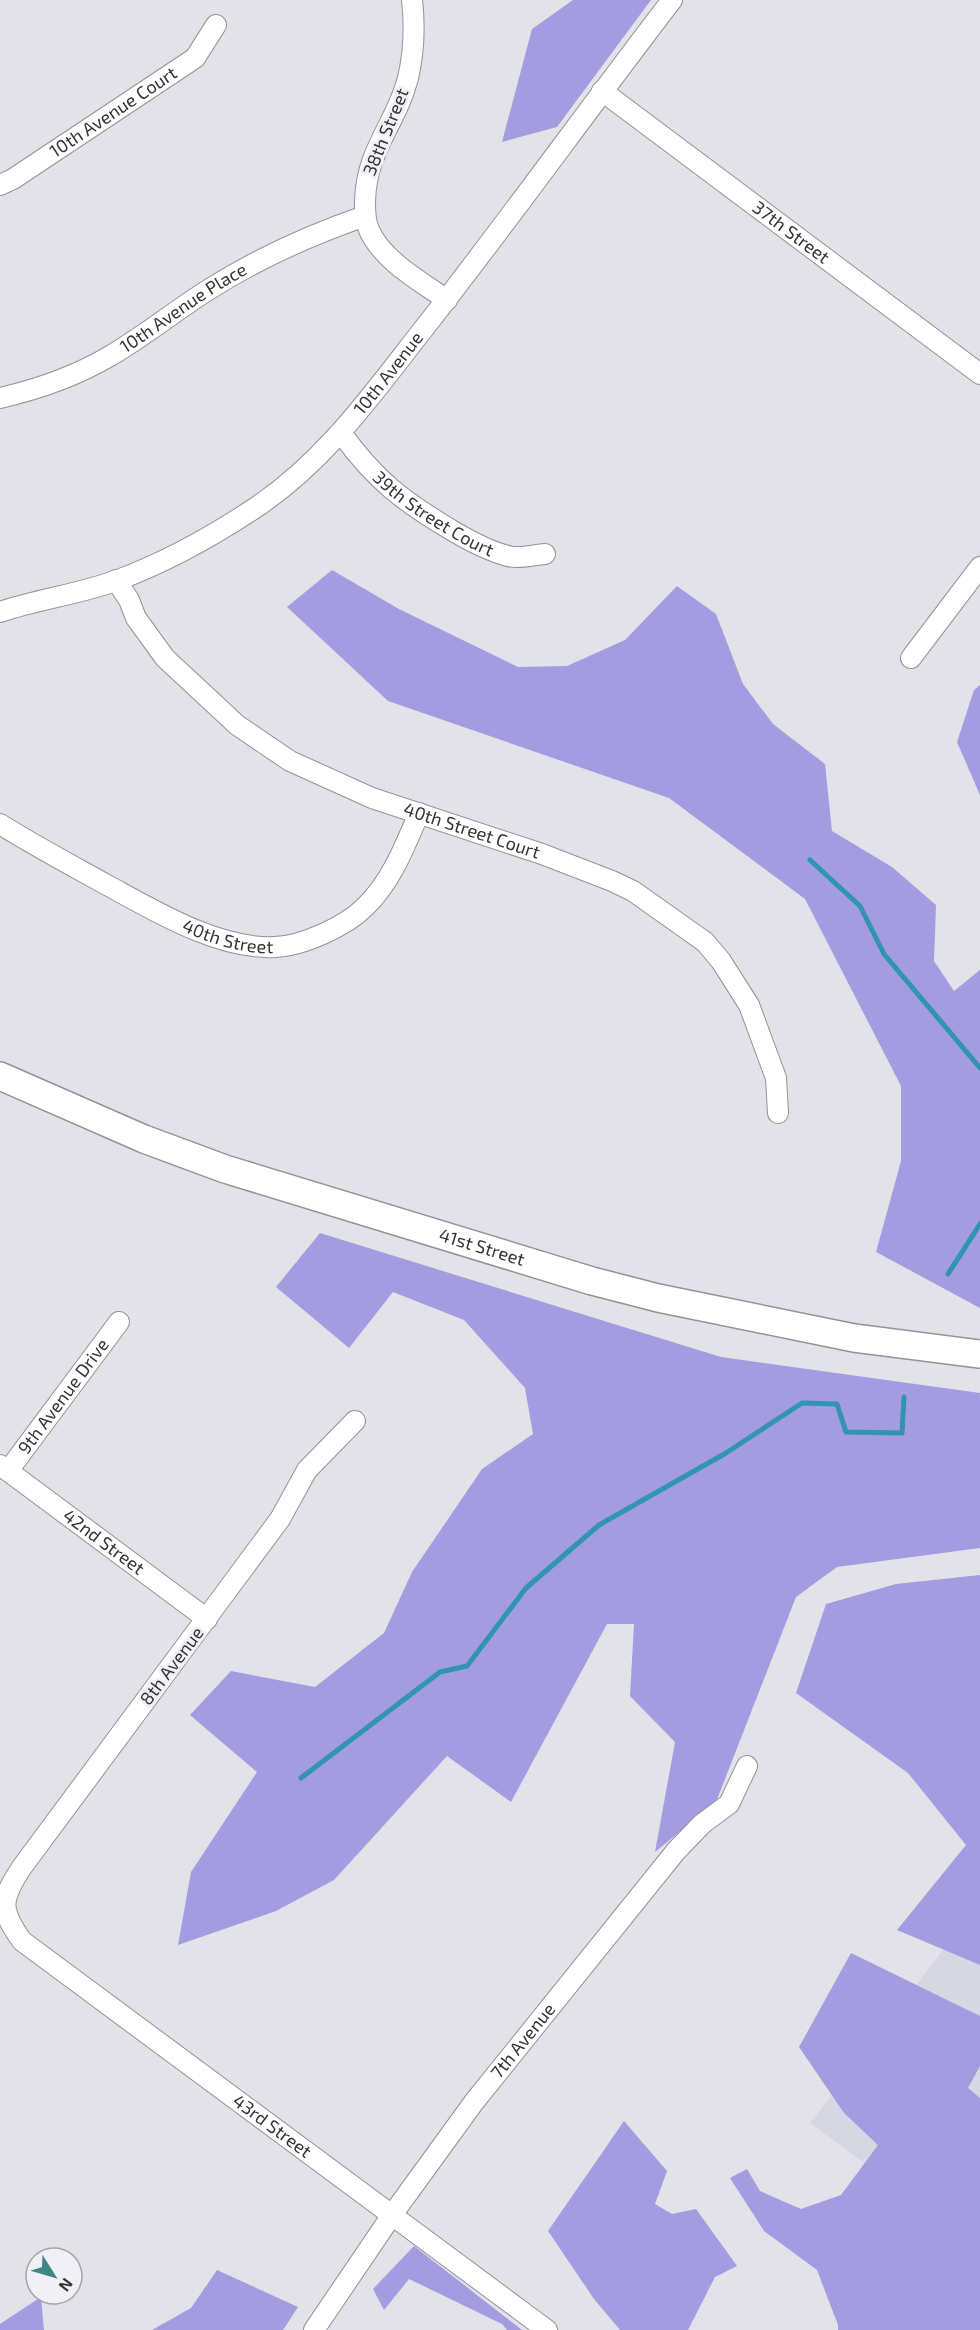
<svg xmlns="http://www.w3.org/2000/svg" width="980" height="2330" font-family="'Exo 2',sans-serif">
	<rect width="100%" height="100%" fill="#e3e2e9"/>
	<polygon fill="#d7d6e3" points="980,1902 980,2249 810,2123"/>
	<g fill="#a49ce1">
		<polygon points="573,0 651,0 557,127 502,142 532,29"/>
		<polygon points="332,570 399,609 518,667 567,666 625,640 677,586 716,614 743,684 773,724 825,764 832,831 892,867 936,905 934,961 954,991 980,970 980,1308 876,1252 901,1161 901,1086 805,899 669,798 388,701 287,607"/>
		<polygon points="980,685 980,795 957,742 974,690"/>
		<polygon points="320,1233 721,1357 980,1393 980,1548 837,1567 796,1597 716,1802 655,1852 675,1742 630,1696 634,1624 607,1624 511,1802 447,1756 334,1880 276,1911 178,1945 191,1872 257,1772 190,1715 231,1671 315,1687 384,1633 412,1572 482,1469 533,1434 525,1388 464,1320 393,1292 349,1348 276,1287"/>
		<polygon points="980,1575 980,1965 897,1930 966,1845 908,1773 796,1693 826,1604 896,1584"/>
		<polygon points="851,1953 980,2016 980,2066 968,2088 980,2098 980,2330 838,2330 838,2325 817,2270 764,2231 730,2178 747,2169 760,2191 801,2209 841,2195 878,2145 844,2113 799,2047"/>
		<polygon points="624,2121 667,2171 655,2204 672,2214 696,2209 737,2266 715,2277 688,2330 620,2330 594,2299 548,2231"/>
		<polygon points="414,2246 522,2330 507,2330 502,2324 409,2279 384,2310 373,2289"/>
		<polygon points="217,2270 298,2307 283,2330 152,2330 191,2308"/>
		<polygon points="41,2297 44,2330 0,2330 0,2324"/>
	</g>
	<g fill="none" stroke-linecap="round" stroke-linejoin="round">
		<g stroke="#3194b1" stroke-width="5">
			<polyline points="810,860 860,906 884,954 980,1068"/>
			<polyline points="948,1274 980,1224"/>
			<polyline points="301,1778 440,1672 467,1666 526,1588 599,1525 726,1453 802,1403 837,1404 846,1432 902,1433 904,1397"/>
		</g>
		<g stroke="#939299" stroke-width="22">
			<g id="street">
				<path d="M412,0C415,26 414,52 408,78C396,125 366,149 365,202C365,212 365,221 369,230C383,261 420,281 447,300"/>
				<path id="s1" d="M602,91L980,374"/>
				<path id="s2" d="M0,185L13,179L195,58L216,25"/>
				<path id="s3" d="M0,398C39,389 76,376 110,356C144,336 175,311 208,290C257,259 310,235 365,216"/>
				<path id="s4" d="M342,434C375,480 404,502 453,531C470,541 488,551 508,556C518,559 533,555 545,554"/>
				<path id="s5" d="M116,580L129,600L136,618L165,658L237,725L290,761L372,798L542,854L612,881L633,891L705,942L721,961L749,1005L776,1078L778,1113"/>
				<path id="s6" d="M0,612C39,599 80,594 118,580C166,562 213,536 255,508C326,461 373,393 425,327C509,220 589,108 672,0"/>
				<polyline points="911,658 980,567"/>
				<path id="s7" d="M0,824C35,846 71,865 107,885C155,911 219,950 275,947C303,946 346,926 365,907C391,882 405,846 419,813"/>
				<path id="s8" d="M355,1421L307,1470L280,1519L22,1867C0,1900 0,1910 22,1941L547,2330"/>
				<path id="s9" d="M0,1465L207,1619"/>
				<path id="s10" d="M8,1471L119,1322"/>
				<path id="s11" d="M314,2330L392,2215L474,2102L676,1851L702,1824L729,1804L747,1766"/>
			</g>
		</g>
		<g stroke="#939299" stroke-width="30">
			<g id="secondary">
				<path id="s12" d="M0,1076L144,1139L225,1169L592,1281L658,1298L854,1338L980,1354"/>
			</g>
		</g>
		<use href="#street" stroke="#fff" stroke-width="20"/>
		<use href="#secondary" stroke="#fff" stroke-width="27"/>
	</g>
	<g text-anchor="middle" stroke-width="6" stroke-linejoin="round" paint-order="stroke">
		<g font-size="18" fill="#333336" stroke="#f0f0f6">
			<text dy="6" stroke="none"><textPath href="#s2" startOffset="135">10th Avenue Court</textPath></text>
			<text transform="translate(386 132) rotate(-68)" y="6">38th Street</text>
			<text dy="6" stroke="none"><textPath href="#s1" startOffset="236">37th Street</textPath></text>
			<text dy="6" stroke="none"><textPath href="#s3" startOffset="206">10th Avenue Place</textPath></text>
			<text dy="6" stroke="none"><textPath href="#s6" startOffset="468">10th Avenue</textPath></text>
			<text dy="6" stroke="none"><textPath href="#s4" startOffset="123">39th Street Court</textPath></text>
			<text dy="6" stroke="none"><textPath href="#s5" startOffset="450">40th Street Court</textPath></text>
			<text dy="6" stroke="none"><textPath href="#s7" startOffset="256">40th Street</textPath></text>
			<text dy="6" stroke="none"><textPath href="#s12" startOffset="512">41st Street</textPath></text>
			<text dy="6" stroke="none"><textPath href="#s10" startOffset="93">9th Avenue Drive</textPath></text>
			<text dy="6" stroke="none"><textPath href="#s9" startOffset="129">42nd Street</textPath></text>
			<text transform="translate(172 1666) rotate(-53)" y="6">8th Avenue</text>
			<text dy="6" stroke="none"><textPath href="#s11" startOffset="357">7th Avenue</textPath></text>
			<text dy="6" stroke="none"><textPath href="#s8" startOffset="951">43rd Street</textPath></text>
		</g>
	</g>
	<g transform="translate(54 2276) rotate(127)"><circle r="28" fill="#f0f0f6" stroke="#a4a4a9" stroke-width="1.5"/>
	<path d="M0-4.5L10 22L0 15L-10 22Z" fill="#3e8689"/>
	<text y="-9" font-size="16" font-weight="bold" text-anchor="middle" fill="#333336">N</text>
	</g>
</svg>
